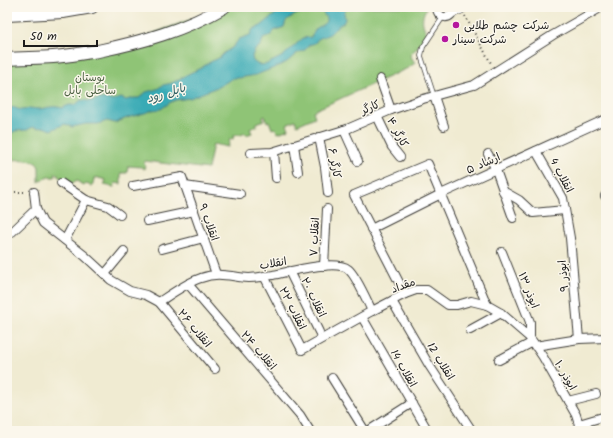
<svg xmlns="http://www.w3.org/2000/svg" width="613" height="438" font-family="Kalam,'Playpen Sans Arabic',sans-serif">
	<rect width="100%" height="100%" fill="#fbf7ec"/>
	<filter id="ink" filterUnits="userSpaceOnUse"><feTurbulence type="fractalNoise" baseFrequency=".025" numOctaves="2"/><feDisplacementMap in="SourceGraphic" scale="8" xChannelSelector="R" yChannelSelector="G"/><feConvolveMatrix kernelMatrix="1 2 1 2 8 2 1 2 1" color-interpolation-filters="sRGB"/></filter>
	<filter id="wash" filterUnits="userSpaceOnUse"><feTurbulence type="fractalNoise" baseFrequency=".012" numOctaves="4" result="noise"/><feDisplacementMap in="SourceGraphic" scale="16" xChannelSelector="R" yChannelSelector="G"/><feGaussianBlur stdDeviation="0.9" result="paint"/><feColorMatrix in="noise" values="0 0 0 0 0 0 0 0 0 0 0 0 0 0 0 0 0 1.4 0 .05"/><feComposite in="paint" operator="in"/></filter>
	<g filter="url(#wash)">
		<rect width="100%" height="100%" fill="#f0ebd2"/>
		<path fill="#8fc476" stroke="#567049" d="M224,7H427C420,19 422,24 428,36L410,55L415,63L408,68L313,111L315,117L297,125L295,120L287,124L289,129L278,133L275,128L272,129L269,121L267,122L265,116L263,117L264,120L256,123L257,126L250,129L252,133L246,135L245,133L241,135H234L233,139H230L228,147L213,144L208,169L145,161L144,163L145,168L143,169L142,167L128,166L127,173H121V184L115,183L114,187L104,185L106,180L95,177L92,186L86,184L84,186L77,181L72,184L68,181L66,182L62,180L56,173L55,174L56,176L54,177H48L39,182C39,177 39,173 39,168C37,157 16,160 7,160V59L113,48Z"/>
		<path fill="#39aab5" stroke="#2a6368" fill-rule="evenodd" d="M284,7H350L346,9L344,12L345,19L344,22L338,26L330,34L318,39L315,43L309,45L305,50L296,54L287,62L274,68L256,75L239,78H233L220,86L190,98L176,100L171,102L161,109L152,110L148,112L127,118L115,123L107,121L98,124H86L72,127L65,124L51,130L43,127L38,128L33,127L27,130L15,131L7,136V109C15,105 16,110 23,110C24,110 27,109 29,108C32,108 35,109 39,109C47,108 54,105 62,108L69,105H75L81,100C84,100 87,101 91,101C99,99 105,97 113,101L117,99L121,98L126,100L134,98H139L146,92L157,89L163,85L172,83L190,73L201,68L210,62L219,58L224,53L233,47L239,39L250,35L253,29L261,26ZM319,9C324,11 320,9 323,13C330,23 324,23 317,28C314,31 313,34 311,37L303,38L283,56L267,64L260,65L257,64L253,61L252,56L255,50L261,45L263,39L271,35L274,31L284,27C285,25 285,23 286,21C287,19 298,13 300,13C306,13 314,13 319,9Z"/>
	</g>
	<g filter="url(#ink)">
		<g fill="none" stroke-linecap="round" stroke-linejoin="round">
			<g stroke="#3c3b37" stroke-width="5.5">
				<polyline id="service" points="434,96 421,56 423,47 443,17"/>
			</g>
			<g stroke="#3c3b37" stroke-width="10">
				<g id="minor">
					<path d="M437,7C437,20 453,21 454,7"/>
					<polyline points="380,79 391,110"/>
					<polyline points="434,96 444,126"/>
					<polyline points="377,116 392,147 400,157"/>
					<polyline points="344,130 358,161"/>
					<polyline points="319,137 325,167 328,193"/>
					<polyline points="294,145 298,172"/>
					<polyline points="536,151 563,198 570,238 579,339"/>
					<polyline points="274,152 276,178"/>
					<polyline points="251,153 272,152 347,129 391,110 423,99 474,85 553,35 602,7"/>
					<polyline points="488,154 496,170 513,218"/>
					<polyline points="61,183 86,200 108,206 120,215"/>
					<polyline points="133,186 182,177 216,274"/>
					<polyline points="185,186 240,194"/>
					<polyline points="503,191 519,200 533,213 565,210"/>
					<polyline points="34,192 36,209 43,223 85,256 111,280 130,291 146,295 159,302 215,369"/>
					<polyline points="605,196 606,196"/>
					<polyline points="147,221 194,211"/>
					<polyline points="371,229 441,194 606,119"/>
					<polyline points="12,232 36,209"/>
					<polyline points="65,240 86,200"/>
					<polyline points="162,249 204,238"/>
					<polyline points="502,252 530,322 530,338"/>
					<polyline points="324,266 327,209"/>
					<polyline points="289,271 319,332"/>
					<polyline points="105,274 124,251"/>
					<polyline points="264,276 302,350 372,311 405,294 416,290 427,290 448,305 457,305 471,301 487,305 501,313 530,338 543,357 576,415 581,431"/>
					<polyline points="188,284 300,415 310,431"/>
					<polyline points="405,294 354,195 428,164 487,305"/>
					<polyline points="392,301 429,365 472,431"/>
					<path d="M159,302C171,294 188,282 201,278C219,271 231,277 249,278C257,278 266,276 273,275C288,272 336,259 348,269C356,275 367,301 372,311"/>
					<polyline points="362,317 428,431"/>
					<polyline points="470,330 501,313"/>
					<polyline points="535,346 579,339 606,338"/>
					<polyline points="499,360 533,342"/>
					<polyline points="332,378 365,431"/>
					<polyline points="568,401 596,394"/>
					<polyline points="579,424 606,416"/>
					<polyline points="368,431 412,403"/>
				</g>
			</g>
			<g stroke="#3c3b37" stroke-width="14">
				<g id="primary">
					<polyline points="7,15 63,12 92,7"/>
					<path d="M7,59C22,58 38,58 53,57C68,56 83,53 98,51C142,42 185,30 224,7"/>
				</g>
			</g>
			<g stroke="#3c3b37" stroke-width="14">
				<polyline id="trunk" points="454,10 461,7"/>
			</g>
			<g stroke="#3c3b37" stroke-width="2" stroke-dasharray="1 3" stroke-linecap="butt">
				<polyline points="465,16 492,65"/>
				<polyline points="7,192 26,192"/>
			</g>
			<use href="#service" stroke="#fff" stroke-width="4"/>
			<use href="#minor" stroke="#fff" stroke-width="8"/>
			<use href="#primary" stroke="#fff" stroke-width="12"/>
			<use href="#trunk" stroke="#fff" stroke-width="13"/>
		</g>
	</g>
	<g fill="#b5179e" stroke="#fbf7ec" stroke-width="1.5">
		<circle cx="456" cy="25" r="4"/>
		<circle cx="445" cy="39" r="4"/>
	</g>
	<g text-anchor="middle" stroke-width="3" stroke-linejoin="round" paint-order="stroke">
		<g font-size="11" fill="#1c1c1c" stroke="#fbf7ec" text-anchor="start">
			<text x="464" y="29">شرکت چشم طلایی</text>
			<text x="453" y="43">شرکت سینار</text>
		</g>
		<g font-size="11" fill="#4a5f40" stroke="#fbf7ec">
			<text x="90" y="81">بوستان<tspan x="90" dy="13">ساحلی بابل</tspan></text>
		</g>
		<g font-size="11" fill="#1c1c1c" stroke="#fbf7ec">
			<text transform="translate(370 107) rotate(-23)" y="4">کارگر</text>
			<text transform="translate(398 132) rotate(61)" y="4">کارگر ۴</text>
			<text transform="translate(335 163) rotate(80)" y="4">کارگر ۶</text>
			<text transform="translate(483 163) rotate(-24)" y="4">ارشاد ۵</text>
			<text transform="translate(562 175) rotate(62)" y="4">انقلاب 4</text>
			<text transform="translate(209 222) rotate(70)" y="4">انقلاب ۹</text>
			<text transform="translate(314 237) rotate(-87)" y="4">انقلاب ۷</text>
			<text transform="translate(273 263) rotate(-10)" y="4">انقلاب</text>
			<text transform="translate(563 276) rotate(-95)" y="4">ابوذر ۹</text>
			<text transform="translate(403 285) rotate(-20)" y="4">مقداد</text>
			<text transform="translate(529 290) rotate(68)" y="4">ابوذر ۱۳</text>
			<text transform="translate(314 297) rotate(64)" y="4">انقلاب ۲۰</text>
			<text transform="translate(293 308) rotate(63)" y="4">انقلاب ۲۲</text>
			<text transform="translate(195 328) rotate(50)" y="4">انقلاب ۲۶</text>
			<text transform="translate(259 350) rotate(49)" y="4">انقلاب ۲۴</text>
			<text transform="translate(441 361) rotate(58)" y="4">انقلاب 12</text>
			<text transform="translate(404 368) rotate(60)" y="4">انقلاب 14</text>
			<text transform="translate(566 375) rotate(60)" y="4">ابوذر ۱۰</text>
		</g>
		<g font-size="12" font-style="italic" fill="#295c61" stroke="#fbf7ec">
			<text transform="translate(166 93) rotate(-17)" y="4">بابل رود</text>
		</g>
	</g>
	<rect width="613" height="438" fill="none" stroke="#fbf7ec" stroke-width="24"/>
	<path d="M24 40v6h73v-6" fill="none" stroke="#1c1c1c" stroke-width="2"/>
	<text x="30" y="40" font-size="12" fill="#1c1c1c" stroke="#fbf7ec" stroke-width="3" paint-order="stroke">50 m</text>
</svg>
